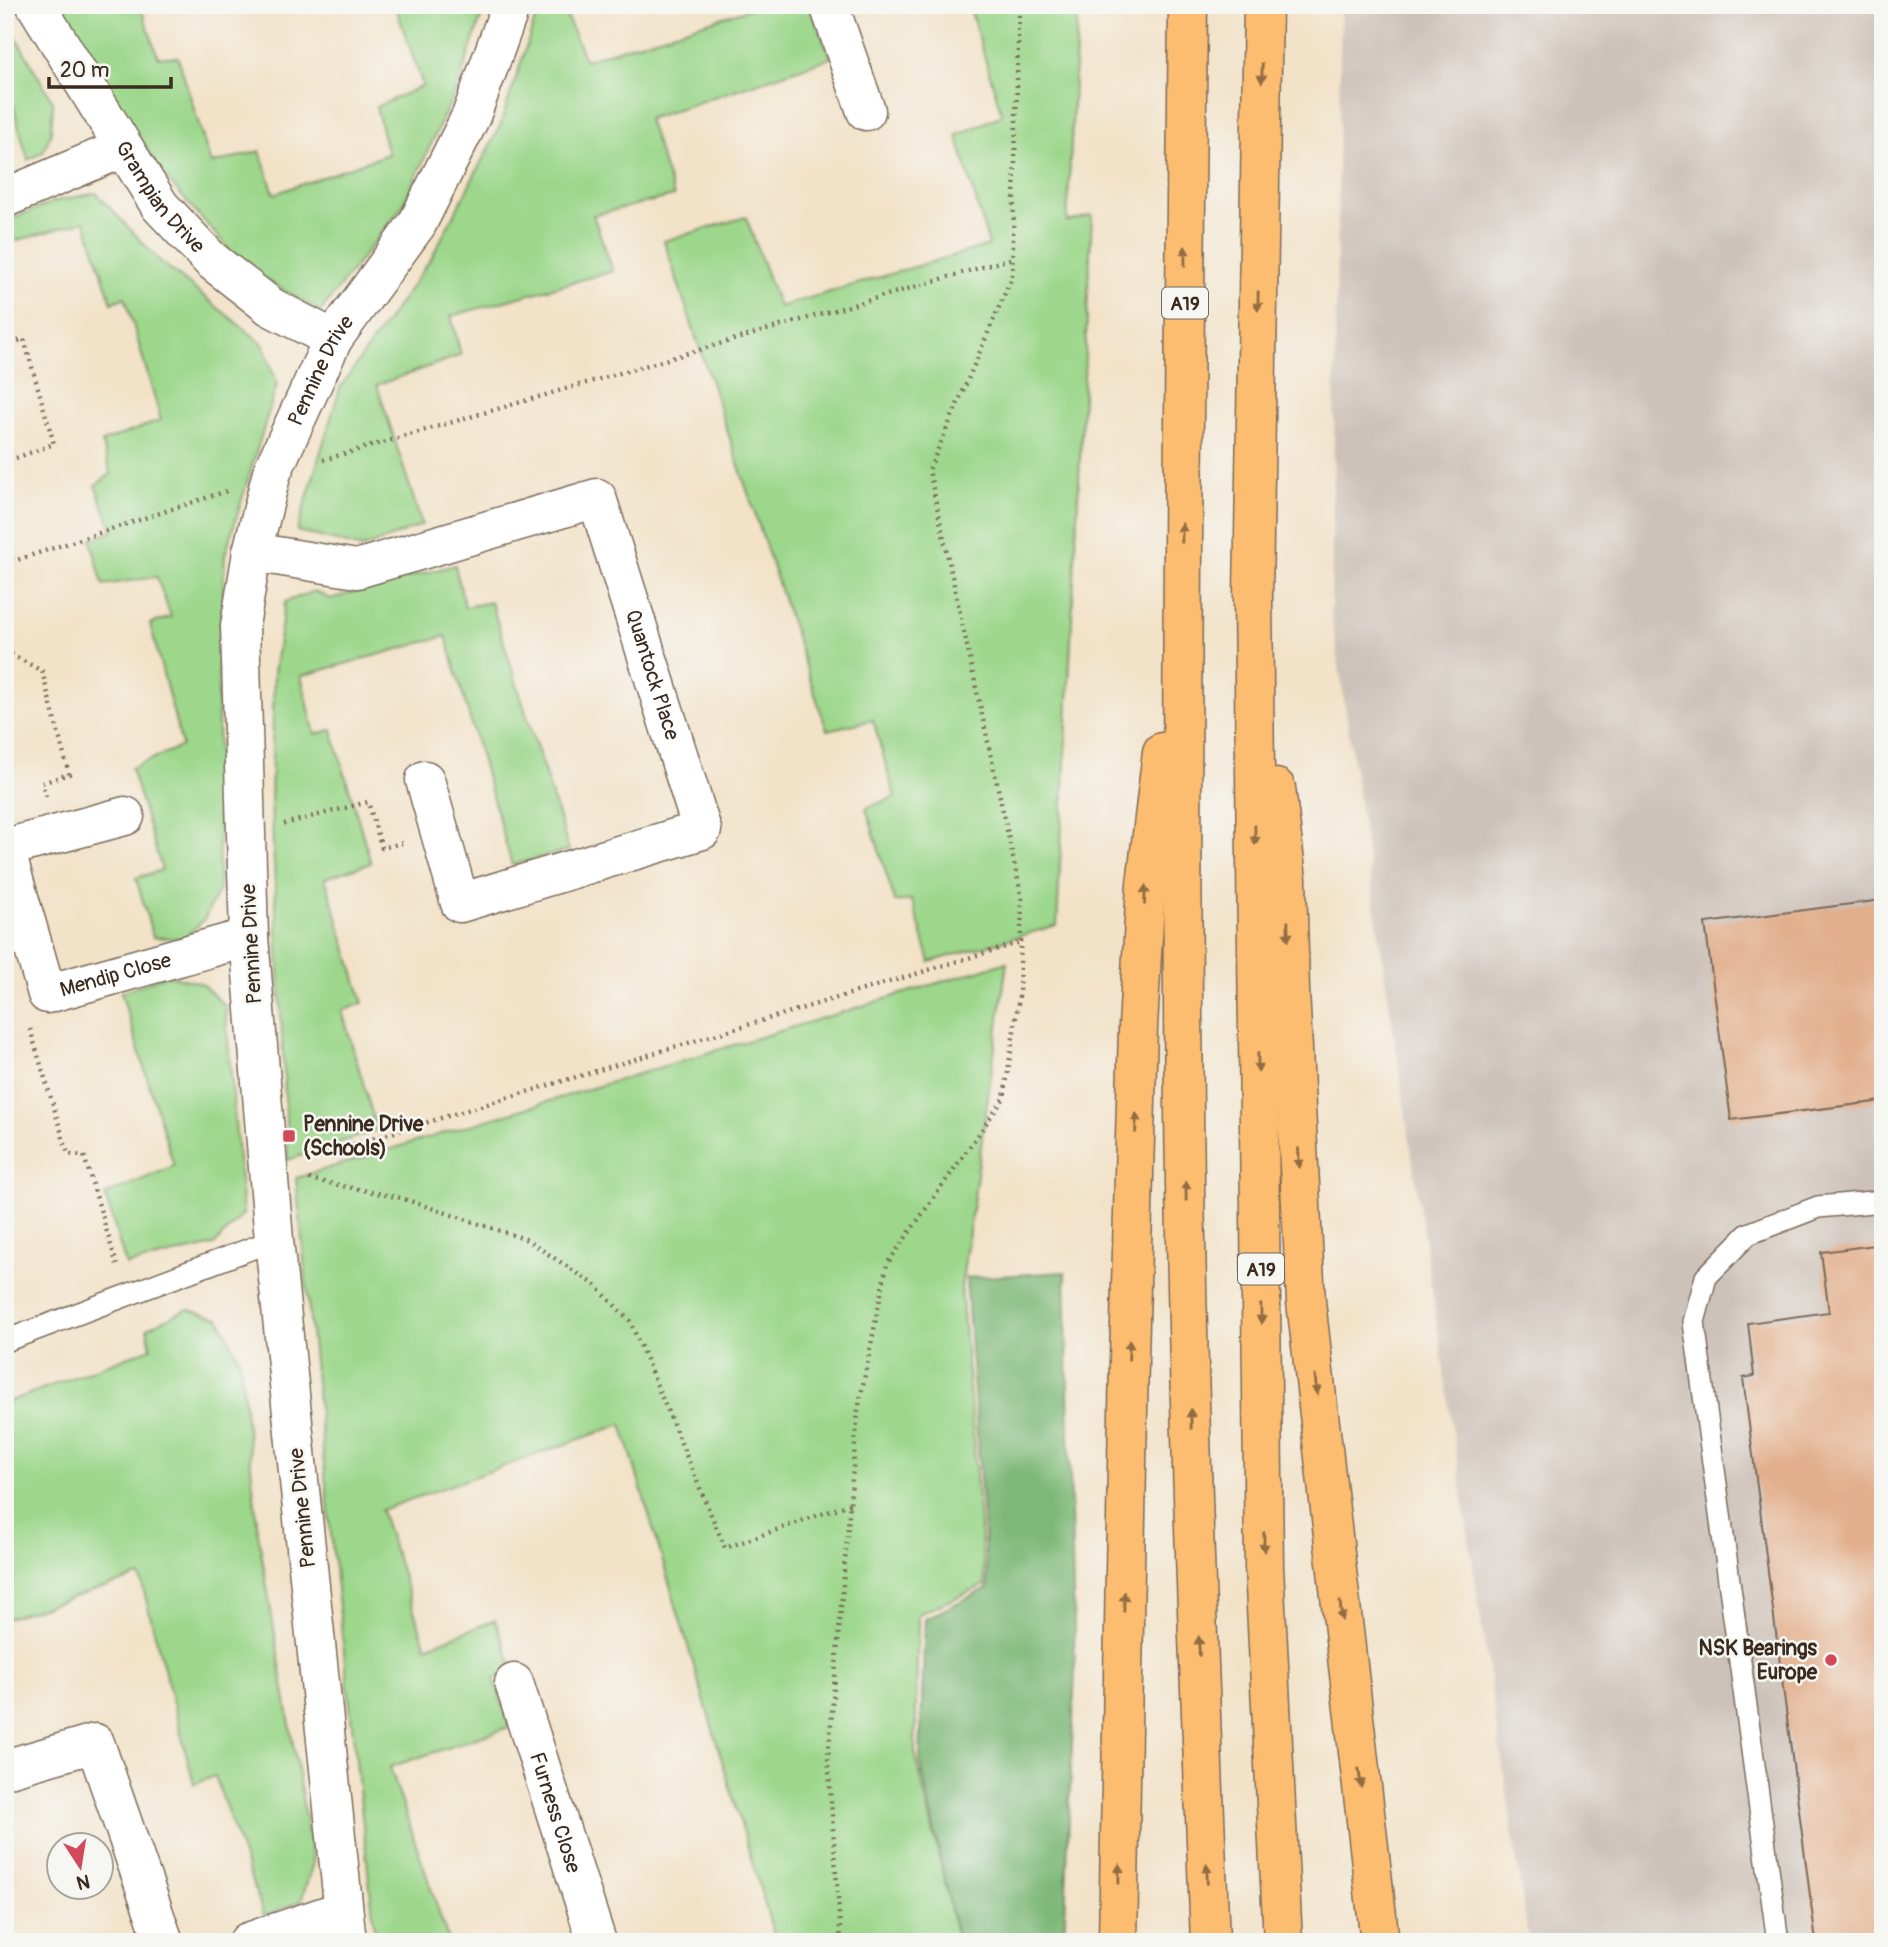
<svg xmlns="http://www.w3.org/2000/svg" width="1888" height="1947" font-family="Pangolin,sans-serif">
	<rect width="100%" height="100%" fill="#f6f6f2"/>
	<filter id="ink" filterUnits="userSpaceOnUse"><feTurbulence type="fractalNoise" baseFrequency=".0143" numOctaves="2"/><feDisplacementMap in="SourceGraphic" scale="14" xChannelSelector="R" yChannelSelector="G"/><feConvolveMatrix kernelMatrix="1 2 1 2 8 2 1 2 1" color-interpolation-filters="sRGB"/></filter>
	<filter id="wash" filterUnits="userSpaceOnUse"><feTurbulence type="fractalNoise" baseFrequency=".00686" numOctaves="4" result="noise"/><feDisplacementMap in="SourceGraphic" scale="28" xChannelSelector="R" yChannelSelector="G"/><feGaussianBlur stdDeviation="1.57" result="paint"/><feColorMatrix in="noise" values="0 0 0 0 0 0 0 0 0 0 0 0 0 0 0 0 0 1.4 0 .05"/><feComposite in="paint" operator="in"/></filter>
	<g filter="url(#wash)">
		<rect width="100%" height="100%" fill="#f2e2c8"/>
		<polygon fill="#cdc2b9" points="1341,5 1883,5 1883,1942 1529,1942 1331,612"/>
		<g fill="#9cd78b" stroke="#6c8054" stroke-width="2">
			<polygon points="59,5 140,5 158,57 178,57 211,164 260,151 274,194 388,154 376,107 423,86 395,5 485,5 460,81 403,205 320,312 244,266 165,177 124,117"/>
			<polygon points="540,5 562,5 585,60 762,5 809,5 831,58 648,119 674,196 593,215 613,271 451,316 461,355 377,385 422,525 363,548 297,531 340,388 432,257 500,126"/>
			<polygon points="969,5 1078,5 1067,222 1092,215 1057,925 930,962 912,900 895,902 866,808 895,797 873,720 827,730 664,241 746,217 779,307 989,245 957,135 1002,115"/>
			<polygon points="5,18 53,102 51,133 43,152 28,160 5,77"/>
			<polygon points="96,193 160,261 263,344 277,384 225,555 218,687 219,889 204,920 183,939 153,937 136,878 162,870 131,768 182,746 150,624 171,617 157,577 103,585 91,540 113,531 95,485 111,474 102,442 161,420 125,297 112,303 85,221 5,244 5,221 56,201"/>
			<polygon points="455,565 465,607 491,602 569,850 512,865 446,636 301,676 315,734 332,730 371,863 325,878 363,1003 342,1011 377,1130 288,1160 271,802 274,673 285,602 314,591 330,599"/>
			<polygon points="1007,962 961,1288 985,1585 918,1614 915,1752 956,1932 950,1942 776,1942 622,1424 381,1510 426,1647 495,1620 514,1671 494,1678 509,1727 390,1767 449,1942 376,1942 330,1525 296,1178"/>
			<polygon points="167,975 201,983 225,1006 243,1214 214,1245 126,1265 105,1195 174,1166 121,992"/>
			<polygon points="187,1309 219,1318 240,1361 258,1533 313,1863 301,1901 264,1916 215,1776 194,1784 140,1576 5,1619 5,1403 151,1348 147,1328"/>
		</g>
		<polygon fill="#7db877" stroke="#5c714a" stroke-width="2" points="1065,1272 1075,1670 1064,1942 956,1942 957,1939 920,1760 925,1619 988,1588 966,1278"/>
		<g id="blocks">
			<g fill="#e2ae8b">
				<polygon points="1883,900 1883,1101 1731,1120 1705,923"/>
				<polygon points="1883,1244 1883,1942 1816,1942 1743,1378 1754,1376 1748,1323 1829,1312 1821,1252"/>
			</g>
		</g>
	</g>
	<g filter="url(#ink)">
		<use href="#blocks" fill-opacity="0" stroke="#7b6a5a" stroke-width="2"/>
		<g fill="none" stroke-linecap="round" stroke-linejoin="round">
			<g stroke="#7b6a5a" stroke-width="24">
				<g id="lane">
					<polyline points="5,1341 274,1240"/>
					<polyline points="1778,1942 1694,1322 1706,1277 1748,1234 1818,1207 1883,1201"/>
				</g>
			</g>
			<g stroke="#7b6a5a" stroke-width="41">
				<g id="street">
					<path id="s1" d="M36,5L160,206L211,260L271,307L333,339"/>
					<polyline points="829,5 866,111"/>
					<polyline points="5,198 123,148"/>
					<path id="s2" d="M252,552L357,569L597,498L702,830L460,903L425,780"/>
					<polyline points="5,848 125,816"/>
					<path id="s3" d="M5,849L47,994L249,937"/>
					<path id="s4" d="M514,1683L597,1942"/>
					<polyline points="5,1769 95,1743 164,1942"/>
					<polyline points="248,1942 343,1910"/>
					<path id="s5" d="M347,1942L274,1240L249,937L240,626L252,552L272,472L333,339L417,224L471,116L511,5"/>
				</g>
			</g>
			<g stroke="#7b6a5a" stroke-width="41">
				<g id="highway">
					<path d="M1188,5C1184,398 1179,790 1185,1183C1189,1436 1200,1689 1210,1942"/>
					<polyline points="1263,5 1253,595 1264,1567 1283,1942"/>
					<polyline points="1276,788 1287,879 1290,990 1306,1302 1380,1942"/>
					<polyline points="1118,1942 1129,1359 1138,1027 1146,884 1162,752"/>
				</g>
			</g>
			<g stroke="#7b6a5a" stroke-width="4.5" stroke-dasharray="2 5" stroke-linecap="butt">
				<polyline points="5,346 24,339 54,444 5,462"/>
				<polyline points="323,460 1013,258"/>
				<polyline points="5,556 17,560 227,491"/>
				<polyline points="5,651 42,671 69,774 42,783 46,797"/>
				<polyline points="284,824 368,802 382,848 402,843"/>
				<polyline points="30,1029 68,1154 84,1156 117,1265"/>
				<polyline points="306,1159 1021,942"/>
				<polyline points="309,1179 401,1198 525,1239 594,1284 630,1321 725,1548 850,1504"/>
				<polyline points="841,1942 828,1758 858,1410 887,1264 1004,1098 1019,997 1022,899 929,470 1012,277 1019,5"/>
			</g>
			<use href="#lane" stroke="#fff" stroke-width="21"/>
			<use href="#street" stroke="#fff" stroke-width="38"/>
			<use href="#highway" stroke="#fcbd6f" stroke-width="38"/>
		</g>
		<defs><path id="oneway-solid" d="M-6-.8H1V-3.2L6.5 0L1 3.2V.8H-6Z" transform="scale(1.75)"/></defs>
		<g fill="#926c42">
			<use href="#oneway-solid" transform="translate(1262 73) rotate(91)"/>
			<use href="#oneway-solid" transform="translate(1185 256) rotate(-89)"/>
			<use href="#oneway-solid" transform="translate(1258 301) rotate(91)"/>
			<use href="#oneway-solid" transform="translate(1182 533) rotate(-89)"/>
			<use href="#oneway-solid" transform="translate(1255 835) rotate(89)"/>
			<use href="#oneway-solid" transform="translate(1145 895) rotate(-87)"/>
			<use href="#oneway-solid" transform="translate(1288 931) rotate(89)"/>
			<use href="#oneway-solid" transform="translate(1258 1062) rotate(89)"/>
			<use href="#oneway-solid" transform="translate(1136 1123) rotate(-88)"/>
			<use href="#oneway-solid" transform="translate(1299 1158) rotate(87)"/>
			<use href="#oneway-solid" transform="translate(1186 1191) rotate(-91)"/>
			<use href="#oneway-solid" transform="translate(1261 1314) rotate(89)"/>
			<use href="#oneway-solid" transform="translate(1129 1350) rotate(-88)"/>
			<use href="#oneway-solid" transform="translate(1316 1385) rotate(84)"/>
			<use href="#oneway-solid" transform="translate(1191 1419) rotate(-91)"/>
			<use href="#oneway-solid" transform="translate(1264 1542) rotate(89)"/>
			<use href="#oneway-solid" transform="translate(1124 1602) rotate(-89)"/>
			<use href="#oneway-solid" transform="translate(1341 1611) rotate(84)"/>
			<use href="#oneway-solid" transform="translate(1199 1646) rotate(-92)"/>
			<use href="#oneway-solid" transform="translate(1360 1778) rotate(83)"/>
			<use href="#oneway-solid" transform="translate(1119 1874) rotate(-89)"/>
			<use href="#oneway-solid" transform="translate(1207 1874) rotate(-92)"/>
		</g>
	</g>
	<g fill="#d1495b" stroke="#f6f6f2" stroke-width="2.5">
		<rect x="282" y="1129" width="14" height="14" rx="3.5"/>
		<circle cx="1831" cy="1660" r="7"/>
	</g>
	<g text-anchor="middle" stroke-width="5" stroke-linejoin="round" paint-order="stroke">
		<g fill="#f6f6f2" stroke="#73675e" stroke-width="2">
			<rect x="1162" y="287.5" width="46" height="31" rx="5"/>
			<rect x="1238" y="1253.5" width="46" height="31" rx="5"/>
		</g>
		<g font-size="19" font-weight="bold" fill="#3b2a1e">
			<text x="1185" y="310">A19</text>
			<text x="1261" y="1276">A19</text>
		</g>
		<g font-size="21" fill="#3b2a1e" stroke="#f6f6f2">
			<text dy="7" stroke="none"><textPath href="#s1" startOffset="229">Grampian Drive</textPath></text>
			<text dy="7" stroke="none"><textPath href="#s5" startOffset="1591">Pennine Drive</textPath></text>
			<text dy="7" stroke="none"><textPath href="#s2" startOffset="542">Quantock Place</textPath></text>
			<text transform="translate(251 944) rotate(-93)" y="7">Pennine Drive</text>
			<text dy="7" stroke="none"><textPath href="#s3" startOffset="222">Mendip Close</textPath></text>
			<text transform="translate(302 1508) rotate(-96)" y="7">Pennine Drive</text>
			<text dy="7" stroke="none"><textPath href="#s4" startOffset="136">Furness Close</textPath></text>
		</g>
		<g font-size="21" font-weight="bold" fill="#3b2a1e" stroke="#f6f6f2" text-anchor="start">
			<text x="303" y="1131">Pennine Drive<tspan x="303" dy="24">(Schools)</tspan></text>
			<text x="1817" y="1655" text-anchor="end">NSK Bearings<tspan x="1817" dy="24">Europe</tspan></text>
		</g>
	</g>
	<rect width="1888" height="1947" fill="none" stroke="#f6f6f2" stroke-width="28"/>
	<g transform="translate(80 1866) rotate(168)"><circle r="33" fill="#f6f6f2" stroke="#aba49d" stroke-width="2"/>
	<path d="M0-5L12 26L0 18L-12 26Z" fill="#d1495b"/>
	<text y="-10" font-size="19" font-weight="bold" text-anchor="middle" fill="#3b2a1e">N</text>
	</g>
	<path d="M49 77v10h122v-10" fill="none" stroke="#3b2a1e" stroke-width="3.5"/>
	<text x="60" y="77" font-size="21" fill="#3b2a1e" stroke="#f6f6f2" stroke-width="5" paint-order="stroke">20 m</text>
</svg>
